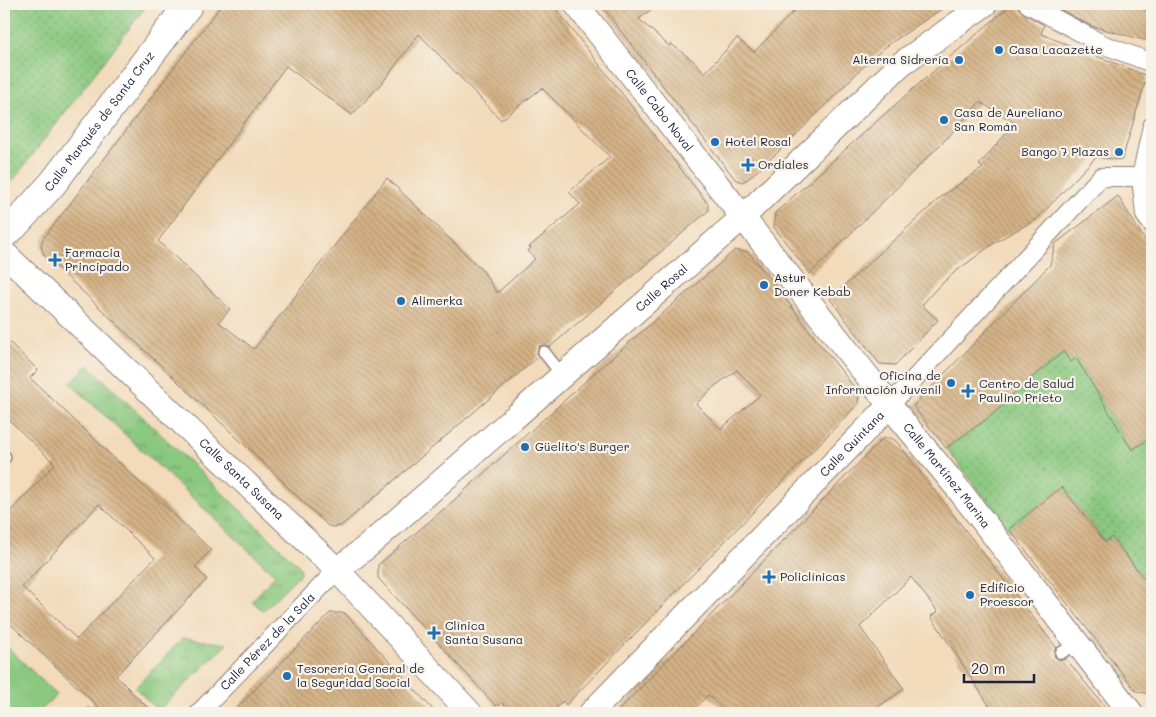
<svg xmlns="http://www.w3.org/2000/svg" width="1156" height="717" font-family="Mali,sans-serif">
	<defs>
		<pattern id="grass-tufts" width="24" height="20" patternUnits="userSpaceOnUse" patternTransform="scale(1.25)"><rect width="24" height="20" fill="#8ac87f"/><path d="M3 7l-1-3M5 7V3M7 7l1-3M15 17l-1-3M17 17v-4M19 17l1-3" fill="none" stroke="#70a269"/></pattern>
		<pattern id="park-dots" width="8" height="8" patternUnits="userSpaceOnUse" patternTransform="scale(1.25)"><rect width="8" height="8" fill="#8ac87f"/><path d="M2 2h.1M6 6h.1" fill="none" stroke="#70a269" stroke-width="1.8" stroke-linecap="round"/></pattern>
		<pattern id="building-back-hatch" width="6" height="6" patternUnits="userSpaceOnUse" patternTransform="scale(1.25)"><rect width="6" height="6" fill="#d5b386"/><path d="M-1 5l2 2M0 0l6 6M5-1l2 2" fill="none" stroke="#ac916f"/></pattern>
	</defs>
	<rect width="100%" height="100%" fill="#f7f3e8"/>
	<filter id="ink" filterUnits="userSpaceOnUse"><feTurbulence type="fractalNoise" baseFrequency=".02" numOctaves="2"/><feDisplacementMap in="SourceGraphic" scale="10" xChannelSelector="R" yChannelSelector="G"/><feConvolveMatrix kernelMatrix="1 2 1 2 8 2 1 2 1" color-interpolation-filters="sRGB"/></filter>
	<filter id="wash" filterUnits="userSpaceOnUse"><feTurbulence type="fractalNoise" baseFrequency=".0096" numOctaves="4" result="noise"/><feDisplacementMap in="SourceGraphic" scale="20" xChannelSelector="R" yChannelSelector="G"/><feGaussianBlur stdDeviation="1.12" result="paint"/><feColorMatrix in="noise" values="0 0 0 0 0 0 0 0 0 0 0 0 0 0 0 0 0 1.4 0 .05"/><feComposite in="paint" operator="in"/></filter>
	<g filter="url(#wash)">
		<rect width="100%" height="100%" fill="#f2daba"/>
		<g fill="url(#grass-tufts)" stroke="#56755d">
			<polygon points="88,365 299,566 301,571 299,575 263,611 252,601 275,575 70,383"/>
			<polygon points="183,638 227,644 158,711 135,688"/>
			<polygon points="113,682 121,689 96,713 77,713 87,703 91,706"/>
		</g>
		<g fill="url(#park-dots)" stroke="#56755d">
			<polygon points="4,4 148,4 4,192"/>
			<polygon points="1063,352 1071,361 1076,358 1132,450 1152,437 1152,575 1145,580 1112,537 1105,542 1062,487 1009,529 946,448 988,418 1029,383 1028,381"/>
		</g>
		<polygon fill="#8ac87f" stroke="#56755d" points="4,644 57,695 38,713 4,713"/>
		<g id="blocks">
			<g fill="url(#building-back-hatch)" fill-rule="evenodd">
				<path d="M222,4H552L708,204V211L550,347L543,345L539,346L537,353L538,357L341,526L334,527L328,526L251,451L44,255L41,246L43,239L179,61ZM419,34L501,120L542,88L610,157L569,192L580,204L529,247L531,248L528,251L535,259L497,293L483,271L387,178L254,349L219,322L230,309L158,241L286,66L352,115L383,82Z"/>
				<polygon points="600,4 658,4 639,19 669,46 671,44 695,62 705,73 737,38 754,52 801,4 949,4 888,45 877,54 854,76 788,143 748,179 742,182 735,179"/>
				<polygon points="1012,4 1017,4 1019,9 1023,13 1044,25 1041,34 1147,76 1122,160 1094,157 1095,158 1037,219 997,241 955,272 936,289 922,305 938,320 895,365 880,364 830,299 943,195 983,168 979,165 1015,123 980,102 946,139 810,274 774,227 775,213 907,94"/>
				<polygon points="1050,4 1146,4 1144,10 1152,12 1152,42 1091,26"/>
				<polygon points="1118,196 1152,252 1152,437 1132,450 1076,358 1071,362 1063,352 1010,396 1012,398 987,419 946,448 913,406 1050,265 1055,244"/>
				<path d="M735,250L748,252L764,271V270L812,334L859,393L858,404L566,705L563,701L550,713H512L502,703L499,706L498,705L496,706L378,578V565L452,502L598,370ZM737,370L760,395L721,429L696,404L715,386Z"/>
				<path d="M4,337L38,370L30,378L211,550L195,567L207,579L116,676L153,713H105L4,618V518L55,464L4,415ZM99,504L155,558L77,639L22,587Z"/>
				<polygon points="884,438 888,438 893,439 897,442 1056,647 1054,653 1055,657 1061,660 1066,659 1110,713 994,713 931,616 938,612 911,577 860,627 904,689 869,713 727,713 708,695 691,713 616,713 880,441"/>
				<polygon points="1062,487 1105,542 1112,537 1152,589 1152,695 1136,691 1009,529"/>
				<polygon points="330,613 345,613 436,713 232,713"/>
			</g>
		</g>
	</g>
	<g filter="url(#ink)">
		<use href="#blocks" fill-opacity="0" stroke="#8a7e7a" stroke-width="1"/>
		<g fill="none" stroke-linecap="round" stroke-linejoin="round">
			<g stroke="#8a7e7a" stroke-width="14">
				<g id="service">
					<polyline points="544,352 562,375"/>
					<polyline points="4,458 5,457"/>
					<polyline points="1061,653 1077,643"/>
				</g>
			</g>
			<g stroke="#8a7e7a" stroke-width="20">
				<g id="pedestrian">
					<polyline points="1028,4 1102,44 1152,63"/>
					<polyline points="1152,126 1141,177 1145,215 1152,224"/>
					<polyline points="890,405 1101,177 1141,177"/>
					<path id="s1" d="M199,713L337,570"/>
				</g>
			</g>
			<g stroke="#8a7e7a" stroke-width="26">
				<g id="minor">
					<path id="s2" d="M576,4L900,418L959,490L1131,713"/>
					<path id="s3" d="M4,253L337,570L470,713"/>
					<path id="s4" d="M337,570L369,545L743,217L901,64L985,4"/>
					<path id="s5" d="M591,713L890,405"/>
				</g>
			</g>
			<g stroke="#8a7e7a" stroke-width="30">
				<g id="tertiary">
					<path id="s6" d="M4,234L14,226L53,183L189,4"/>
				</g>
			</g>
			<use href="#service" stroke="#fff" stroke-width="11"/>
			<use href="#pedestrian" stroke="#fff" stroke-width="18"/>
			<use href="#minor" stroke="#fff" stroke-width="24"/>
			<use href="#tertiary" stroke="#fff" stroke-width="28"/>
		</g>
	</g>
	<g fill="#1f6fb2" stroke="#f7f3e8" stroke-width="2">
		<circle cx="999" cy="50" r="5"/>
		<circle cx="959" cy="60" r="5"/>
		<circle cx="944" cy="120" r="5"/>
		<circle cx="715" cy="142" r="5"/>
		<circle cx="1119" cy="152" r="5"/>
		<path d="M745.5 157.5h5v5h5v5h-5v5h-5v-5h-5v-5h5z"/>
		<path d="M52.5 252.5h5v5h5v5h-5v5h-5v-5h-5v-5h5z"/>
		<circle cx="764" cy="285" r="5"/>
		<circle cx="401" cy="301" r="5"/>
		<circle cx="951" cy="383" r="5"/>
		<path d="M965.5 383.5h5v5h5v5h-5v5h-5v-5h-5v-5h5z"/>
		<circle cx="525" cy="447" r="5"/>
		<path d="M766.5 569.5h5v5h5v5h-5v5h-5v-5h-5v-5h5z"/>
		<circle cx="970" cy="595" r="5"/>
		<path d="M431.5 625.5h5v5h5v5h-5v5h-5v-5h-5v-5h5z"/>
		<circle cx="287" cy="676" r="5"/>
	</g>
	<g text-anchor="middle" stroke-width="4.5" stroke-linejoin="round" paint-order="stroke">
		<g font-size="12" fill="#22223b" stroke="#f7f3e8" text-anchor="start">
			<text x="1009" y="54">Casa Lacazette</text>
			<text x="949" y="64" text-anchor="end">Alterna Sidrería</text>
			<text x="954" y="117">Casa de Aureliano<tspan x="954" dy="14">San Román</tspan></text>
			<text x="725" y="146">Hotel Rosal</text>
			<text x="1109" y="156" text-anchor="end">Bango 7 Plazas</text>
			<text x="758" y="169">Ordiales</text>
			<text x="65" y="257">Farmacia<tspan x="65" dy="14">Principado</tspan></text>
			<text x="774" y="282">Astur<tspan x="774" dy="14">Doner Kebab</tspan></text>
			<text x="411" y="305">Alimerka</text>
			<text x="941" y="380" text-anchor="end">Oficina de<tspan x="941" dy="14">Información Juvenil</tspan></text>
			<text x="979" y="388">Centro de Salud<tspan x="979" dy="14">Paulino Prieto</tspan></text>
			<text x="535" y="451">Güelito's Burger</text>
			<text x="780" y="581">Policlínicas</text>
			<text x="980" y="592">Edificio<tspan x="980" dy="14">Proescor</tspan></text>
			<text x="445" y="630">Clínica<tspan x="445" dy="14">Santa Susana</tspan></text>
			<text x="297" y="673">Tesorería General de<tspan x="297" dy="14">la Seguridad Social</tspan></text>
		</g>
		<g font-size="12" fill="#22223b" stroke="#f7f3e8">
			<text dy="4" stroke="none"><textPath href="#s2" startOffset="135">Calle Cabo Noval</textPath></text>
			<text dy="4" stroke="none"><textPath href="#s6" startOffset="148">Calle Marqués de Santa Cruz</textPath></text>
			<text dy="4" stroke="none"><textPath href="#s4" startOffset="430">Calle Rosal</textPath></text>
			<text dy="4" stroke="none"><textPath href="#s5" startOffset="375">Calle Quintana</textPath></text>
			<text dy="4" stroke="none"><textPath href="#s2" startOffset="600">Calle Martínez Marina</textPath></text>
			<text dy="4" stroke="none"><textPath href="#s3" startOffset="328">Calle Santa Susana</textPath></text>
			<text dy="4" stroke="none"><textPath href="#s1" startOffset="99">Calle Pérez de la Sala</textPath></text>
		</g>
	</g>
	<rect width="1156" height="717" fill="none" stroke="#f7f3e8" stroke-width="20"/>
	<path d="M964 674v8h70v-8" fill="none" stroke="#22223b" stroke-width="2.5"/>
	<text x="971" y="674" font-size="15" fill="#22223b" stroke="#f7f3e8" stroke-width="4" paint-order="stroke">20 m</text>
</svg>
